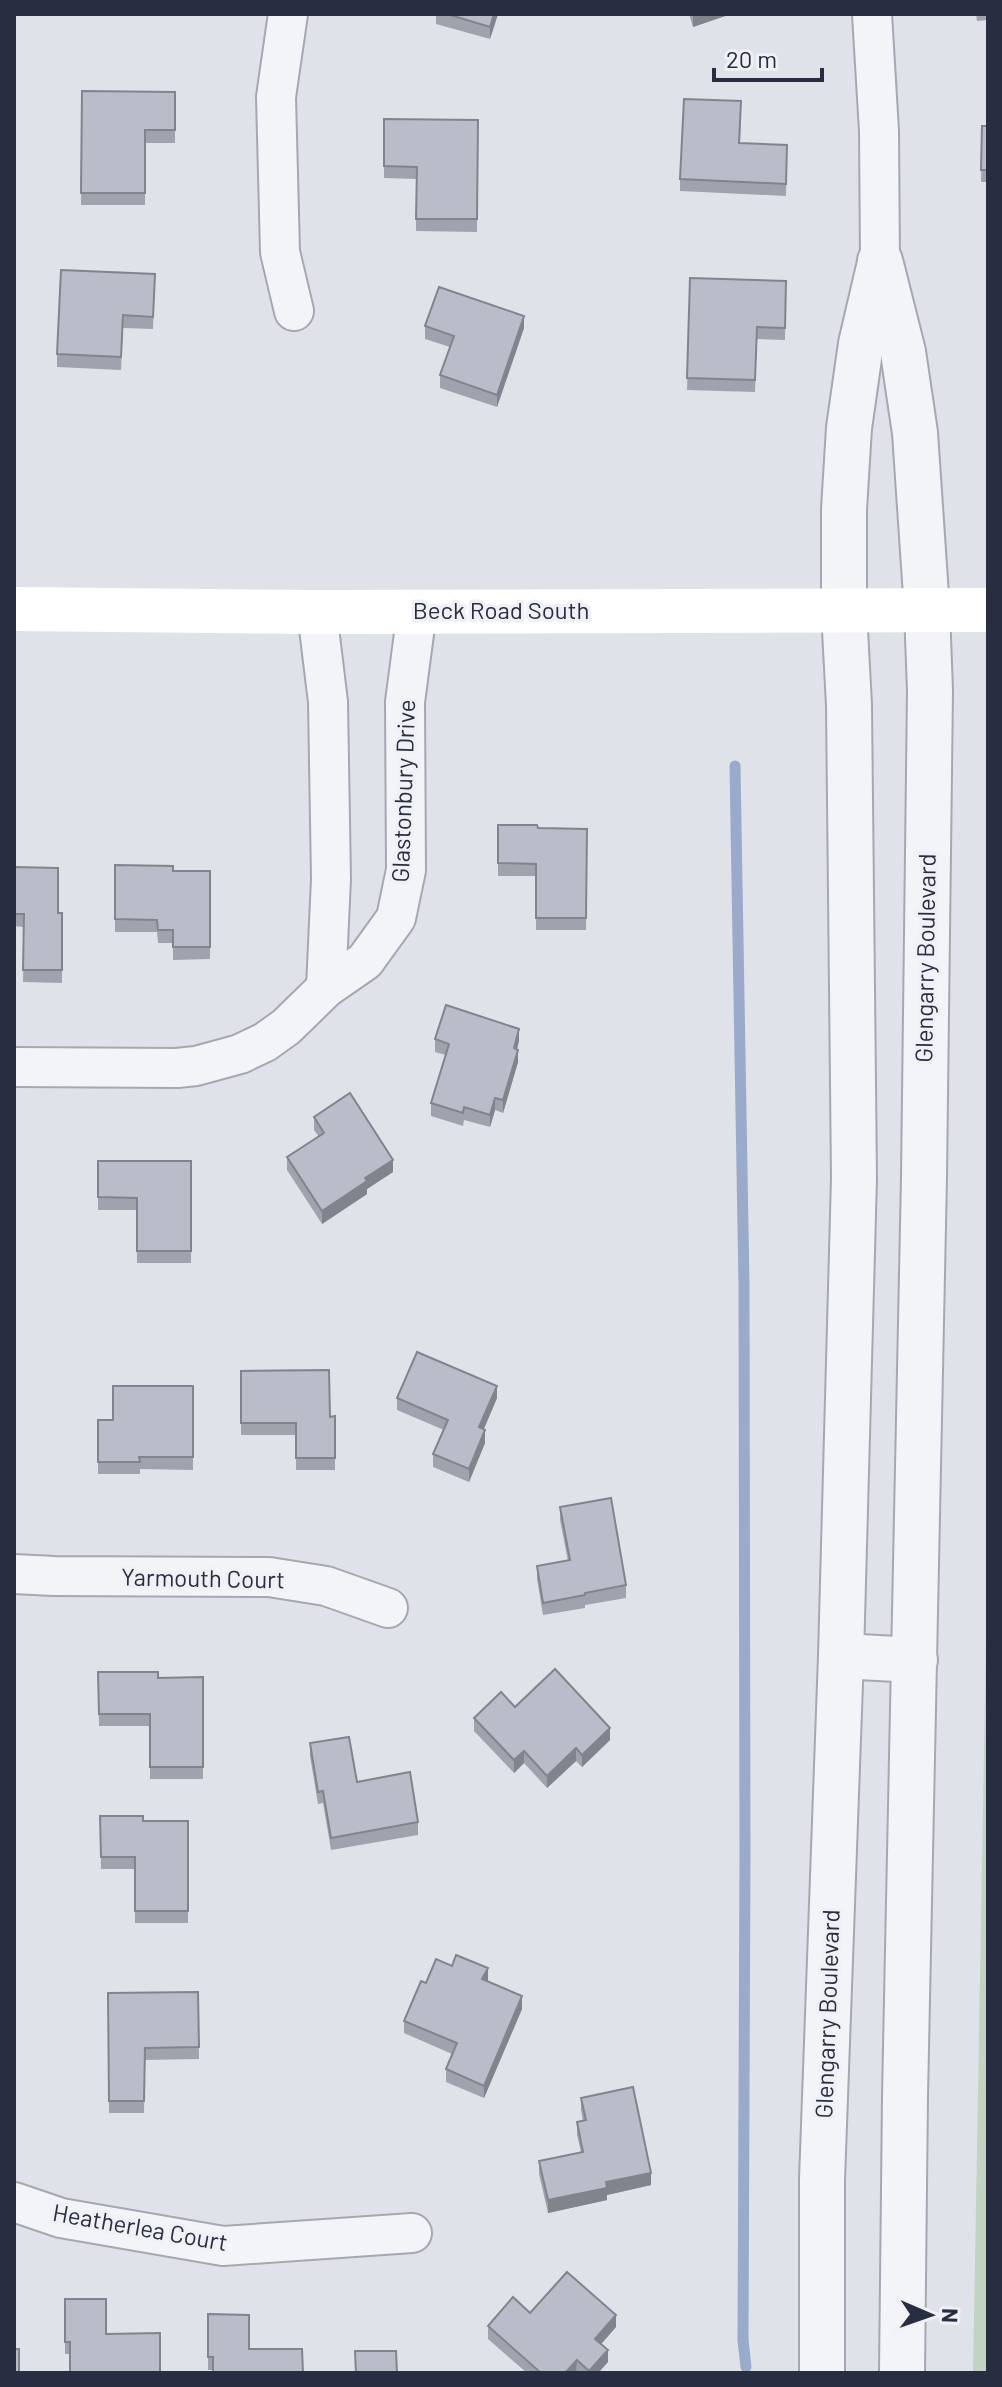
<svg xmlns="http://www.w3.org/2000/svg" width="1002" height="2387" font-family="Barlow,sans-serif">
	<rect width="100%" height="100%" fill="#e0e2e9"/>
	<polygon fill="#c3d3c1" points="988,1526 988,2373 973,2373"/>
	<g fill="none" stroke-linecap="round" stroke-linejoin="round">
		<polyline stroke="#9aaaca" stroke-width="11" points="735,766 744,1285 745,1856 743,2340 746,2367"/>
		<g stroke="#a5a8b3" stroke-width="42">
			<g id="minor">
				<polyline points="288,14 276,97 280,252 294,311"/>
				<polyline points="872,14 879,131 880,261"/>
				<polyline points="317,612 328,702 331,879 326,988"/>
				<polyline points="14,1067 177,1068 196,1066 240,1054 265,1042 286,1027 326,988 365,961 396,918 406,870 405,702 417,611"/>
				<polyline points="14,1574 54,1576 269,1577 326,1586 388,1608"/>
				<polyline points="14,2202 61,2218 223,2246 412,2233"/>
			</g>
		</g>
		<g stroke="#a5a8b3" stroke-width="48">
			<g id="tertiary">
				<polyline points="880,261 903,352 915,433 927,610 930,691 924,1177 905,2096 902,2373"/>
				<polyline points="841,1656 915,1660"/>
				<polyline points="822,2373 822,2180 841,1656 854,1178 849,705 844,611 844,509 849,428 861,344 879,267"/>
			</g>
		</g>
		<use href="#minor" stroke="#f3f4f7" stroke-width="38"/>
		<use href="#tertiary" stroke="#f3f4f7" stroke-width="44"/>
		<polyline stroke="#fff" stroke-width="44" points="14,609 317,612 988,610"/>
	</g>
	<g fill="#a0a3ad">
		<polygon points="436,14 498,14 490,39 436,24"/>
		<polygon points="689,14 731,14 693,27"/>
		<polygon points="976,14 988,14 988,20 977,21"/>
		<polygon points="82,91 175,92 175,143 145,143 145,205 81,205"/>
		<polygon points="741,113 740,143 787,145 786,196 680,191 680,179"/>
		<polygon points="384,119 478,120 477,232 416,231 416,179 384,178"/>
		<polygon points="982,126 988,126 988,182 981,182"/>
		<polygon points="155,274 153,329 123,328 121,370 57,367 57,354"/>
		<polygon points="690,278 786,281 785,340 757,339 755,392 687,390"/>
		<polygon points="425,326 524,328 497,407 440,388 440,375 450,347 425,339"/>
		<polygon points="498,825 538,828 587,829 586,930 536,930 536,876 498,876"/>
		<polygon points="115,865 173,871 210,871 210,959 173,960 173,943 158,943 157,932 115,932"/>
		<polygon points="14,867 58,913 62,913 62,983 23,982 24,927 14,926"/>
		<polygon points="435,1039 519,1041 517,1049 518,1062 503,1113 495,1110 490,1127 464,1120 463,1126 431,1116 431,1103 446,1055 435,1052"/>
		<polygon points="314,1117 393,1172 367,1189 367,1194 322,1224 287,1170 287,1157 319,1137 314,1130"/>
		<polygon points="98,1161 191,1161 191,1263 137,1263 137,1210 98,1210"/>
		<polygon points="241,1371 330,1417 335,1416 335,1470 296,1470 296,1435 241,1435"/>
		<polygon points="193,1386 193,1470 140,1469 140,1474 98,1474 98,1420 113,1420"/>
		<polygon points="397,1398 497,1398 484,1429 485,1443 469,1482 433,1467 433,1454 444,1430 397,1410"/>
		<polygon points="560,1507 626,1585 626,1598 585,1605 585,1608 543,1615 537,1579 537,1566 568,1561 560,1520"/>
		<polygon points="98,1672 158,1678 203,1677 203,1779 150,1779 150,1726 99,1726"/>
		<polygon points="515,1707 610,1740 582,1767 576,1761 547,1788 524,1763 514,1773 474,1731 474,1718"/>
		<polygon points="310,1743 357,1782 418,1822 418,1835 331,1850 323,1803 318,1804 310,1756"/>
		<polygon points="100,1816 143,1821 188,1821 188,1923 135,1923 135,1869 101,1869"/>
		<polygon points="487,1981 522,2009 484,2098 446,2082 446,2069 452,2054 404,2033 404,2021"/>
		<polygon points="198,1992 199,2059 145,2060 144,2113 109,2113 108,1993"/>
		<polygon points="581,2098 651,2185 607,2195 607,2200 548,2213 539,2174 539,2161 581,2152 577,2135 577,2122 583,2121 581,2110"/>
		<polygon points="65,2299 106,2334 70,2354 65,2354"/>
		<polygon points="530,2313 616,2327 601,2344 608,2362 598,2373 527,2373 488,2339 488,2326"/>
		<polygon points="208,2314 249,2349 213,2370 208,2370"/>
	</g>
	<g fill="#82848d">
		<polygon points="494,14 498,14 490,39 490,27"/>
		<polygon points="693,14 731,14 693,27"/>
		<polygon points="524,316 524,328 497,407 497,395"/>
		<polygon points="519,1029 519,1041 514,1061 514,1048"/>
		<polygon points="518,1050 518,1062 503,1113 503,1100"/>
		<polygon points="495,1098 495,1110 490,1127 490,1115"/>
		<polygon points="393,1160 393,1172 367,1189 367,1194 322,1224 322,1211 365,1178"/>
		<polygon points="497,1386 497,1398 479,1440 479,1427"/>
		<polygon points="485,1430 485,1443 469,1482 469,1469"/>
		<polygon points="610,1728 610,1740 582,1767 582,1755"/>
		<polygon points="576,1748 576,1761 547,1788 547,1776"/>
		<polygon points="524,1751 524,1763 514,1773 514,1760"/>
		<polygon points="488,1968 488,1981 482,1992 482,1979"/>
		<polygon points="522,1996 522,2009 484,2098 484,2086"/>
		<polygon points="651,2173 651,2185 607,2195 607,2200 548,2213 548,2200 606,2182"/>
		<polygon points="616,2315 616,2327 595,2351 595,2339"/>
		<polygon points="608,2350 608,2362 598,2373 589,2373 589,2371"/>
		<polygon points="577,2360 576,2373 565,2373"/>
	</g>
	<g fill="#babdc9" stroke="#82848d" stroke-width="2">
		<polygon points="447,14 494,14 490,27"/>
		<polygon points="82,91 175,92 175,130 145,130 145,193 81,193"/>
		<polygon points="684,99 741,101 739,143 787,145 786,184 680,179"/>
		<polygon points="384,119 478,120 477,219 416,219 417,167 384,166"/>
		<polygon points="982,126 988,126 988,170 981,170"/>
		<polygon points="61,270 155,274 153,317 123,315 121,357 57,354"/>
		<polygon points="690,278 786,281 785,328 757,327 755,380 687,378"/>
		<polygon points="439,287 524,316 497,395 440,375 454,336 425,326"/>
		<rect x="987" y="289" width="1" height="44"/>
		<polygon points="498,825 537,825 538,828 587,829 586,918 536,918 536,864 498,863"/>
		<polygon points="115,865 173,866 173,871 210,871 210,947 173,947 173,930 158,930 157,920 115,919"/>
		<polygon points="14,867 58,868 58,913 62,913 62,970 23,970 24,914 14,914"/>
		<polygon points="446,1005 519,1029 514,1048 518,1050 503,1100 495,1098 490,1115 464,1107 463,1113 431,1103 449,1044 435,1039"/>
		<polygon points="350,1093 393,1160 365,1178 367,1181 322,1211 287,1157 324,1133 314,1117"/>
		<polygon points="98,1161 191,1161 191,1251 137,1251 137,1198 98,1197"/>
		<polygon points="417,1352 497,1386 479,1427 485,1430 469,1469 433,1454 448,1420 397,1398"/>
		<polygon points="329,1370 330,1417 335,1416 335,1458 296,1458 296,1423 241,1423 241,1371"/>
		<polygon points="113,1386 193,1386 193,1457 139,1457 140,1462 98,1462 98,1420 113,1420"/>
		<polygon points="611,1498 626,1585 585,1593 585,1595 543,1603 537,1566 570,1560 560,1507"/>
		<polygon points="555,1669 610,1728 582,1755 576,1748 547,1776 524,1751 514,1760 474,1718 501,1692 515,1707"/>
		<polygon points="98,1672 158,1672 158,1678 203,1677 203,1767 150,1767 150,1714 99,1714"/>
		<polygon points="349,1737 357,1782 410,1772 418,1822 331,1838 323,1791 318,1792 310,1743"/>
		<polygon points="100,1816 143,1816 143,1821 188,1821 188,1911 135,1911 135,1857 101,1857"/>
		<polygon points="456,1955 488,1968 482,1979 522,1996 484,2086 446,2069 457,2043 404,2021 421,1981 426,1983 436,1959 452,1966"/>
		<polygon points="198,1992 199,2047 145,2048 144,2101 109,2101 108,1993"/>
		<polygon points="633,2087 651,2173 606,2182 607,2188 548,2200 539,2161 583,2152 577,2122 586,2120 581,2098"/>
		<polygon points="567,2272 616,2315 595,2339 608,2350 589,2371 577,2360 565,2373 541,2373 488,2326 513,2297 530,2313"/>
		<polygon points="65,2299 106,2299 106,2334 160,2333 160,2373 70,2373 70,2342 65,2342"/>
		<polygon points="208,2314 249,2315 249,2349 302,2349 303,2373 213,2373 213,2357 208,2357"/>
		<rect x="14" y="2349" width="5" height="24"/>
		<polygon points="355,2351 396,2351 397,2373 356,2373"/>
	</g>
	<g text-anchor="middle" stroke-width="7" stroke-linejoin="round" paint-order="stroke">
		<g font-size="24" fill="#282d41" stroke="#eff1f7">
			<text x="501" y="619">Beck Road South</text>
			<text transform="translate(404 791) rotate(-88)" y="8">Glastonbury Drive</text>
			<text transform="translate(926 958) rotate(-89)" y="8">Glengarry Boulevard</text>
			<text transform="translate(203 1579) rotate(1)" y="8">Yarmouth Court</text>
			<text transform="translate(828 2014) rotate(-88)" y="8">Glengarry Boulevard</text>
			<text transform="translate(140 2228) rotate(10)" y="8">Heatherlea Court</text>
		</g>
	</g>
	<rect width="1002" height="2387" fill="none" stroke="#282d41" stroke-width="32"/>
	<g transform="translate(930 2315) rotate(92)" stroke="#eff1f7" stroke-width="6" paint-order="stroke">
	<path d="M0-6L14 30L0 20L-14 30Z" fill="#282d41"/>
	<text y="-12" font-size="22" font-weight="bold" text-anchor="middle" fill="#282d41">N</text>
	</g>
	<path d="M714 68v12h108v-12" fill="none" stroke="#282d41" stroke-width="4"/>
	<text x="726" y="68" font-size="24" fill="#282d41" stroke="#eff1f7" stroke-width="6" paint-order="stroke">20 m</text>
</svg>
